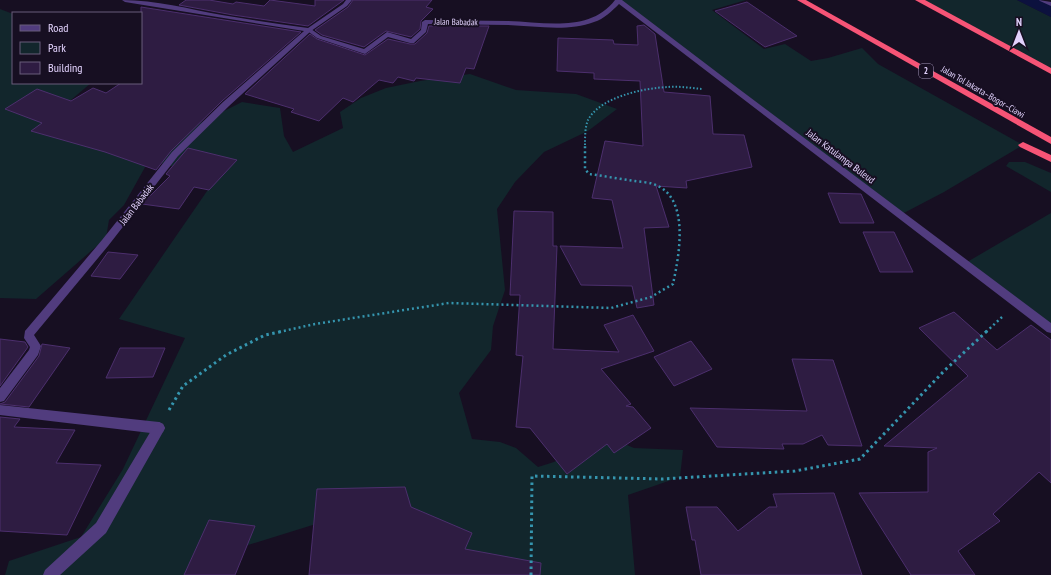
<svg xmlns="http://www.w3.org/2000/svg" width="1051" height="575" font-family="'PT Sans Narrow',sans-serif">
	<rect width="100%" height="100%" fill="#170f22"/>
	<g fill="#12262c">
		<polygon points="618,0 746,0 712,10 764,49 785,44 811,61 828,58 862,48 878,64 1023,145 944,192 900,215"/>
		<polygon points="919,0 1017,0 1051,17 1051,71"/>
		<polygon points="0,9 13,14 13,83 91,83 65,105 184,131 242,102 280,108 284,136 293,152 343,128 340,112 361,98 386,88 420,81 470,74 516,90 576,94 617,109 588,131 544,152 515,182 497,209 505,290 493,326 491,350 459,393 472,439 500,442 516,448 538,467 554,462 603,435 634,448 683,450 680,477 628,495 635,575 474,575 364,509 213,556 192,575 5,575 9,561 81,537 123,469 185,338 119,319 216,178 149,160 124,205 109,220 106,238 36,299 0,298"/>
		<polygon points="1009,162 1025,162 1051,173 1051,192 1006,166"/>
		<polygon points="1051,213 1051,332 962,265"/>
	</g>
	<polygon fill="#0c113e" points="1017,0 1040,0 1051,5 1051,17"/>
	<g fill="#2e1c42" stroke="#4c2f6d">
		<polygon points="186,0 209,0 233,4 236,2 264,6 270,0 315,6 315,0 344,0 308,26 233,15 179,5"/>
		<polygon points="353,0 432,0 426,7 433,9 421,21 420,29 411,37 386,31 364,47 322,35 315,30 348,7"/>
		<polygon points="747,2 797,36 765,47 715,11"/>
		<polygon points="141,7 301,32 222,101 171,151 156,170 105,152 31,131 42,123 5,109 37,89 71,101 93,88 106,93 121,83 141,83"/>
		<polygon points="644,25 655,34 664,92 710,96 713,134 744,135 752,167 686,181 687,188 656,186 669,227 644,228 654,305 637,308 632,286 581,285 560,246 623,248 612,200 592,198 605,141 643,146 640,81 594,79 594,73 557,71 558,38 613,40 614,44 638,45 637,26"/>
		<polygon points="429,26 489,26 474,69 466,68 460,83 416,78 414,81 398,77 393,83 379,80 353,102 343,98 319,121 291,112 294,109 245,94 310,34 317,39 365,55 388,39 410,44 415,44 427,33"/>
		<polygon points="188,148 237,160 209,190 194,187 179,209 142,204 170,176 166,174"/>
		<polygon points="828,193 861,194 874,223 840,223"/>
		<polygon points="514,211 553,212 553,246 557,246 553,349 619,352 604,325 633,315 654,351 601,369 631,404 626,406 633,407 651,428 614,453 607,444 567,474 530,428 516,427 523,356 516,355 520,295 510,295"/>
		<polygon points="863,232 894,232 913,272 880,272"/>
		<polygon points="108,252 138,255 120,279 91,276"/>
		<polygon points="954,312 997,350 1031,325 1051,340 1051,483 1039,472 993,514 1000,521 958,551 975,575 911,575 859,493 928,492 928,452 937,448 884,446 968,376 919,328"/>
		<polygon points="0,339 25,342 28,347 0,386"/>
		<polygon points="691,341 712,369 674,386 654,357"/>
		<polygon points="42,344 70,348 29,407 0,404 5,402 39,356"/>
		<polygon points="120,348 165,348 153,377 106,378"/>
		<polygon points="792,359 833,360 862,446 828,445 822,435 803,444 782,444 784,449 717,447 690,408 807,411"/>
		<polygon points="0,417 20,419 14,427 75,430 56,463 101,465 67,535 0,531"/>
		<polygon points="405,487 411,507 472,533 465,549 541,563 540,575 309,575 317,489"/>
		<polygon points="834,493 862,575 701,575 695,540 692,540 686,507 717,507 738,531 769,507 777,507 773,494"/>
		<polygon points="209,520 255,526 235,575 184,575"/>
	</g>
	<g fill="none" stroke-linecap="round" stroke-linejoin="round">
		<path stroke="#3595ae" stroke-width="2" stroke-dasharray="1.5 2" stroke-linecap="butt" d="M585,145C585,137 585,127 588,120C600,97 644,88 668,87C679,86 691,88 702,89"/>
		<g stroke="#3595ae" stroke-width="2.5" stroke-dasharray="2 3" stroke-linecap="butt">
			<path d="M279,332L315,324L449,303L611,308L651,297L673,284C679,256 691,196 653,184C648,182 641,182 635,181C620,179 604,176 589,174L585,169V144"/>
			<polyline points="986,332 1002,317"/>
		</g>
		<g stroke="#3595ae" stroke-width="3" stroke-dasharray="2.5 3.5" stroke-linecap="butt">
			<polyline points="169,410 183,386 226,355 265,335 284,331"/>
			<polyline points="531,575 532,476 662,479 795,471 860,459 944,371 987,331"/>
		</g>
		<g fill="#513c7e" fill-rule="evenodd">
			<polygon points="425,20 508,21 511,23 508,25 428,24 426,32 414,43 410,43 388,37 365,54 317,38 306,30 311,29 321,36 364,49 387,32 411,39 421,30 422,22"/>
			<polygon points="0,405 159,422 163,424 165,428 163,432 159,434 0,415"/>
		</g>
		<g fill="#513c7e" fill-rule="evenodd">
			<path d="M122,0C156,0 189,9 222,15C251,20 279,24 308,28L343,4L346,0H352L347,6L311,31L229,106L178,156L108,246L34,335L41,346L38,355L4,401L0,402V388L29,350L30,347L24,338L25,331L102,240L172,152L223,102L304,31L125,2Z"/>
			<path d="M615,0H622L739,89L1051,323V333L1047,332L619,4C612,11 604,19 594,22C568,32 535,26 508,25L505,23L508,21C544,22 590,33 615,0Z"/>
			<polygon points="1039,0 1051,2 1051,6 1040,1"/>
			<polygon points="159,422 163,424 165,428 163,432 106,533 60,575 43,575 45,570 96,523 155,424"/>
		</g>
		<g fill="#f65476" fill-rule="evenodd">
			<polygon points="797,0 806,0 1051,137 1051,144"/>
			<polygon points="915,0 925,0 1051,68 1051,74"/>
			<polygon points="1023,142 1051,155 1051,162 1020,147 1018,145"/>
		</g>
	</g>
	<g text-anchor="middle" stroke-width="4" stroke-linejoin="round" paint-order="stroke">
		<g font-size="9" fill="#e2d2fd" stroke="#170f22">
			<text transform="translate(456 22) rotate(1)" y="3">Jalan Babadak</text>
			<text transform="translate(983 92) rotate(30)" y="3">Jalan Tol Jakarta–Bogor–Ciawi</text>
		</g>
		<rect fill="#170f22" stroke="#a598bb" stroke-width="1" x="919" y="64" width="14" height="14" rx="3"/>
		<g font-size="9" font-weight="bold" fill="#e2d2fd">
			<text x="926" y="74">2</text>
		</g>
		<g font-size="10" fill="#e2d2fd" stroke="#170f22">
			<text transform="translate(841 156) rotate(37)" y="4">Jalan Katulampa Buleud</text>
			<text transform="translate(136 204) rotate(-52)" y="4">Jalan Babadak</text>
		</g>
	</g>
	<rect x="12" y="12" width="130" height="72" fill="#170f22" stroke="#685d7a"/>
	<rect x="20" y="25" width="20" height="6" fill="#513c7e" stroke="#685d7a"/>
	<text x="48" y="32" font-size="12" fill="#e2d2fd">Road</text>
	<rect x="20" y="42" width="20" height="12" fill="#12262c" stroke="#685d7a"/>
	<text x="48" y="52" font-size="12" fill="#e2d2fd">Park</text>
	<rect x="20" y="62" width="20" height="12" fill="#2e1c42" stroke="#685d7a"/>
	<text x="48" y="72" font-size="12" fill="#e2d2fd">Building</text>
	<g transform="translate(1019 32)" stroke="#170f22" stroke-width="3" paint-order="stroke">
	<path d="M0-3L7 15L0 10L-7 15Z" fill="#e2d2fd"/>
	<text y="-6" font-size="11" font-weight="bold" text-anchor="middle" fill="#e2d2fd">N</text>
	</g>
</svg>
